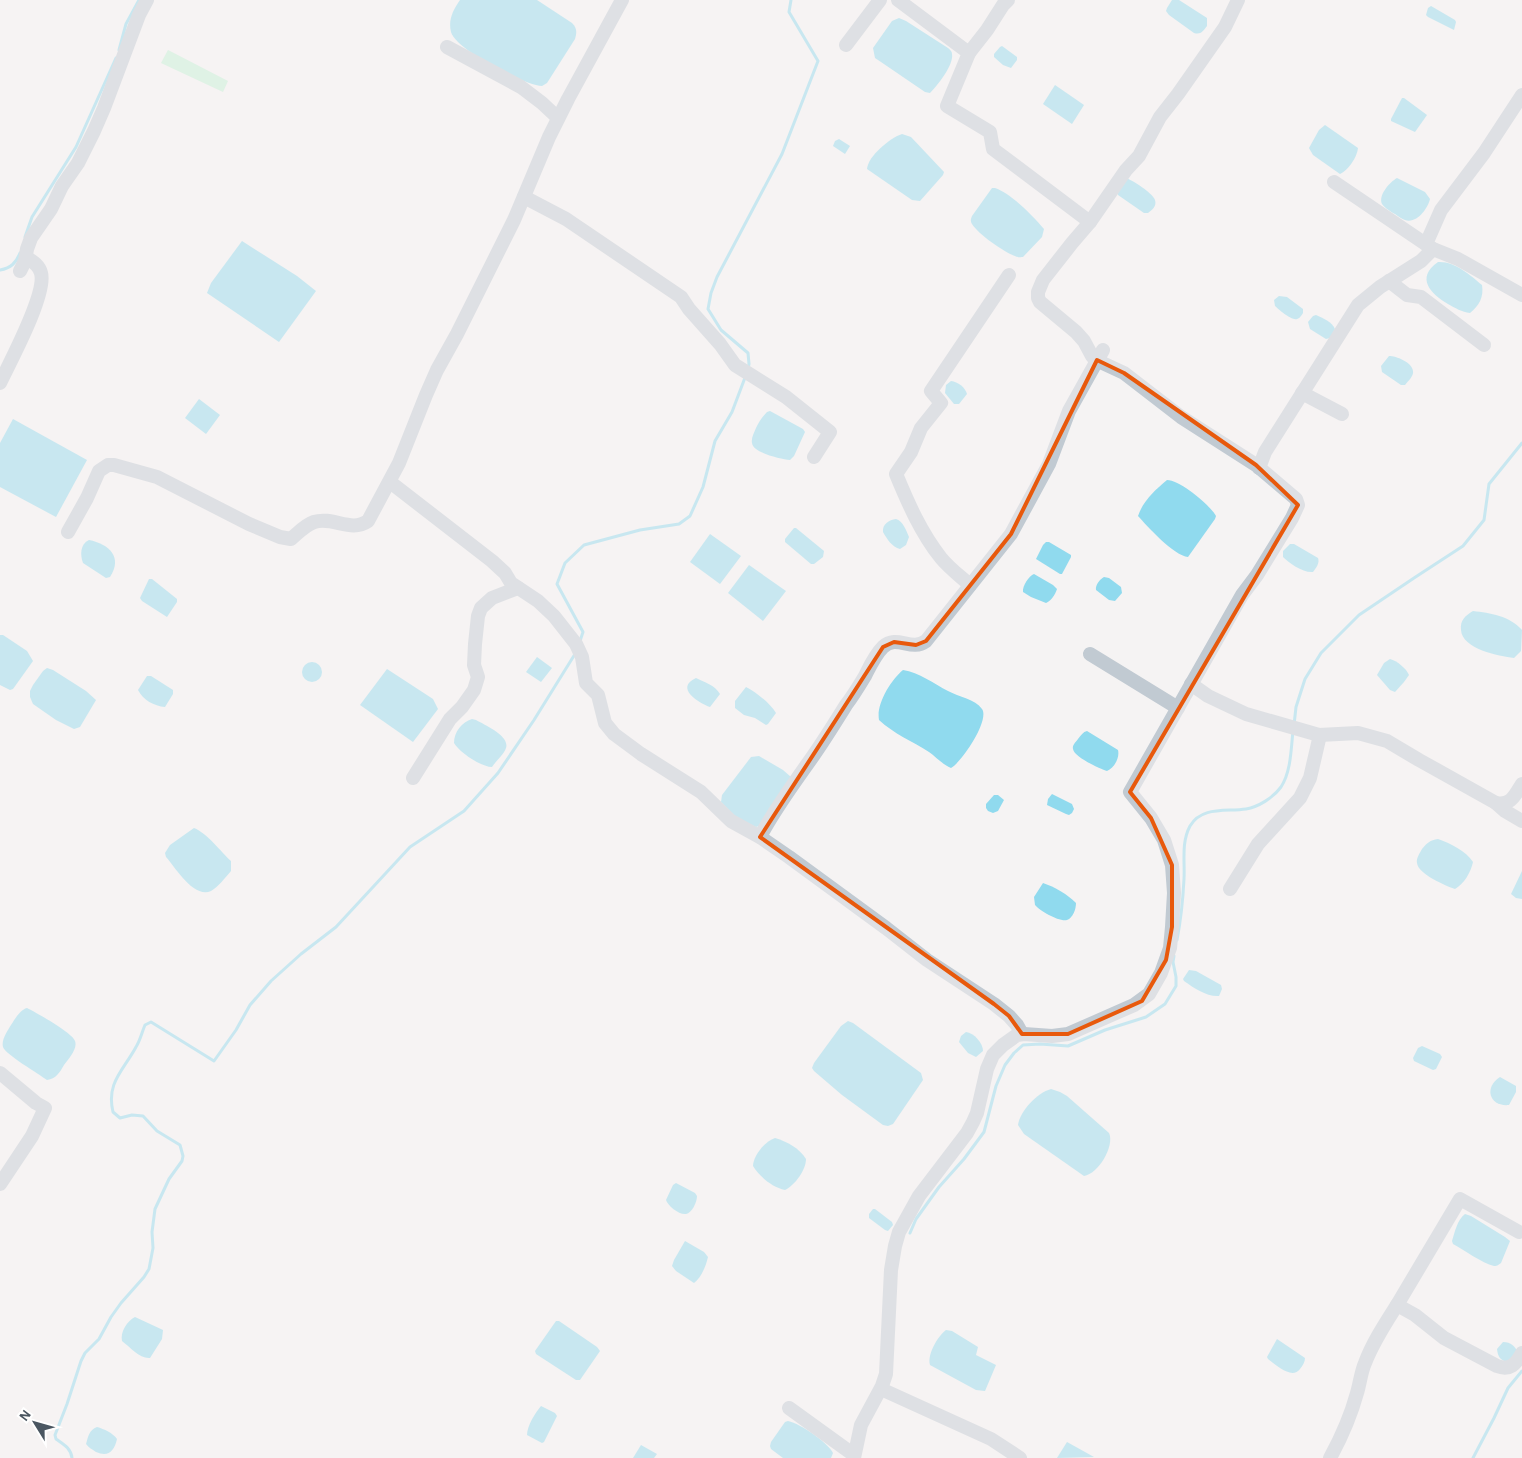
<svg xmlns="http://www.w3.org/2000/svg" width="1522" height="1458" font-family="'Alegreya Sans',sans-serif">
	<rect width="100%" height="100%" fill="#f5f3f3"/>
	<polygon fill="#c3f1d5" points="168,50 228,81 223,92 161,63"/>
	<g fill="#90daee">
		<path d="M460,0H537L572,23C577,28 577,32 575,39L547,83L542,86C524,85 456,50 451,32C448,20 453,10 460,0Z"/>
		<path d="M1172,0H1179L1207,18V26C1203,31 1201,35 1194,33L1169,15L1166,11L1167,8Z"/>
		<polygon points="1431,6 1455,20 1456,22 1454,30 1428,17 1426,15 1428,8"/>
		<path d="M899,18L906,21L948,48C950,50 952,51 952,54C954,65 937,86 930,93L925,92L881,62L875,58L873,48L892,21Z"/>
		<polygon points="1002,46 1017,57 1017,60 1011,68 1003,65 994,57 994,54 1000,47"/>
		<polygon points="1055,85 1084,105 1072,124 1043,104"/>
		<polygon points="1402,98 1404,98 1427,115 1415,132 1391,121 1391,119"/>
		<path d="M1325,125L1358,148C1357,158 1348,170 1340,174L1313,155L1309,148L1319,130Z"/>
		<path d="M902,134L911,137L944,172L943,175L920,201L912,200L867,169C868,156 890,138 902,134Z"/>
		<polygon points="839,139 850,146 845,154 833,146 835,141"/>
		<path d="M1126,178C1132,180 1153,193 1155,200C1157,206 1152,210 1148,213H1144L1118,195L1117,190Z"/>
		<path d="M1397,178L1425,192L1430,199C1428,208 1417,224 1405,220C1402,219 1398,216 1395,214C1391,212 1385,208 1382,204C1378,195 1390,182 1397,178Z"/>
		<path d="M992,188H995C1012,194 1033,216 1044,229L1042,237L1023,257C1019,257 1019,258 1015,256C1004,252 978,234 972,224C970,220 971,219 972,216Z"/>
		<polygon points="242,241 297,276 316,291 279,342 207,293 211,283"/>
		<path d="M1438,262C1455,261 1470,275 1482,285C1484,297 1479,306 1470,313C1462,312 1455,308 1448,304C1431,294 1415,278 1438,262Z"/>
		<path d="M1279,296L1287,297L1303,309V313C1302,315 1299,319 1297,319C1292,321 1278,309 1275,306L1274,300Z"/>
		<path d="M1316,315C1323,318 1332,322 1335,329L1330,338L1326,339L1310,329L1308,322L1313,316Z"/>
		<path d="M1389,356C1396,356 1412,362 1413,371C1414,376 1408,381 1405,385H1401L1382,372L1381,366Z"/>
		<path d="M951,381C958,382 965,387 967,394L959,404H954L945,393L946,385Z"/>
		<polygon points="199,399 220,415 206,434 185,418"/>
		<path d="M770,411L803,429L805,432L794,456L790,460C781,459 753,453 752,443C751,438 754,433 756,428C759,422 762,417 767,412Z"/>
		<polygon points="13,419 87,460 56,517 0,487 0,443"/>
		<path d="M1167,480C1180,480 1210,505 1216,516L1215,519L1188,557C1174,556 1147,526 1138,516C1143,501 1155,490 1167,480Z"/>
		<path d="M896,519C903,521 906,530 909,537L906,545L900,549C892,547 887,539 883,532C882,524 889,520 896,519Z"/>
		<polygon points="794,528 796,528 824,551 823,557 814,564 811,564 785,542 785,539"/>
		<polygon points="710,534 741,556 720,584 690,562"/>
		<path d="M89,540C109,544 123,557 110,577L106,578L83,563C80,555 80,544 89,540Z"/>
		<polygon points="1046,542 1049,542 1071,555 1071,557 1062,574 1060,574 1036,559 1043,545"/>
		<path d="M1290,544H1294L1318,558C1320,563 1316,568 1313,572C1303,573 1289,563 1283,557V551Z"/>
		<polygon points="749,565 786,591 763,621 728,593"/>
		<path d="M1034,574L1053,585L1057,589C1055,595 1051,601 1046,603L1031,597L1023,592C1022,586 1029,576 1034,574Z"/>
		<path d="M1104,577L1109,578L1121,587L1122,593L1115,601L1109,600L1096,590C1095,585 1100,579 1104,577Z"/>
		<polygon points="149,579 152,579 177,599 177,602 167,617 142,601 140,598"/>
		<path d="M1473,611C1490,613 1510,616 1522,630L1521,651L1514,658C1499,656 1462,649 1461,630C1460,620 1465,616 1473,611Z"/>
		<polygon points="0,635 3,635 27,651 33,661 13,689 10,690 0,685"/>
		<polygon points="537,657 552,668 541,682 526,672"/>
		<path d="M1390,659C1397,661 1406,668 1409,675L1404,682L1395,692L1390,690L1377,675L1384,663Z"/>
		<circle cx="312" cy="672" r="10"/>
		<polygon points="47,668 53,670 86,691 96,700 80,727 74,729 56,720 33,704 30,697 30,691 33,685 43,671"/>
		<polygon points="387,669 433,699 438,709 413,742 360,705"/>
		<path d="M903,670C919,672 934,684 948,691C959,697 975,699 982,709C990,720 962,762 951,768C942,764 936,757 929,752C912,741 894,734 879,720C876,704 891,680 903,670Z"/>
		<path d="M147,676H151L173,690V694L165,707C154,706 143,700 138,690Z"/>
		<path d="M696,678C704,682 715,685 720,694L710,707C699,703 674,688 696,678Z"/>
		<path d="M746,687C757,693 770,703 776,713L768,724L766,725L755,718L744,715L735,708V701Z"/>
		<path d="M472,719L476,720C485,725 510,736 506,748C504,754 496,761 492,767C481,767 459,752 454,743C454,732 462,722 472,719Z"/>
		<path d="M1087,731L1118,750C1120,758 1114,768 1107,771C1100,769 1074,757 1073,749C1072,745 1076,742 1078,739C1081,735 1083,732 1087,731Z"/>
		<polygon points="759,756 783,770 791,777 759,826 756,827 737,818 721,802 722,795 751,757"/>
		<polygon points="1052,794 1072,804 1074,809 1072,813 1069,815 1066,814 1047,805 1048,799"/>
		<polygon points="994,795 998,795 1004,800 998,811 993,813 988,811 986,808 986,804"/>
		<path d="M194,828C207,833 221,852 231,861V871C225,878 218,887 211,891C194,899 175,867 166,857L165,853L170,845Z"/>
		<path d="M1438,839C1450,843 1466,851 1473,862C1471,872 1464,884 1455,889C1446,886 1418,874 1417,863C1416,858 1420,853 1422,849C1427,843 1430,840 1438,839Z"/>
		<polygon points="1522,871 1522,899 1516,898 1511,894"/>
		<path d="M1043,883C1055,887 1067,894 1076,903C1076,909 1073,918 1067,920C1059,922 1040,911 1035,905L1034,897Z"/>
		<path d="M1189,970L1196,971L1221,985L1222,989L1219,996C1207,997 1194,988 1184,981L1183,979Z"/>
		<path d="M27,1008C35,1012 73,1033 75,1041C78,1049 68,1059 64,1065C60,1072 56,1079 47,1080C39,1074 5,1054 3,1047C1,1040 8,1030 11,1025C15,1019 20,1010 27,1008Z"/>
		<polygon points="848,1021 853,1023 921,1073 923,1080 893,1124 888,1126 883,1125 842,1095 814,1071 812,1068 814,1063 841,1026"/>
		<path d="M966,1032C974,1033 983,1043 983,1051L976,1057L968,1053L959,1042L961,1036Z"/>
		<polygon points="1422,1046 1440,1054 1442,1057 1436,1069 1433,1070 1414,1061 1413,1058 1418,1048"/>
		<path d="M1500,1077L1516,1086V1092L1509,1105C1490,1107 1483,1088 1500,1077Z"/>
		<path d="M1051,1089L1060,1092L1067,1096L1109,1133C1115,1146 1098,1174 1084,1176L1024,1134L1018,1125C1020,1111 1037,1093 1051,1089Z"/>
		<path d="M775,1138C788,1142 799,1148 806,1159C806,1170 795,1185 785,1190C772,1187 760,1177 753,1166C753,1156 765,1141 775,1138Z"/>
		<path d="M676,1183L695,1193L697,1196C697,1202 692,1213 686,1214C679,1215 668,1206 666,1200L673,1185Z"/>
		<polygon points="873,1209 875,1209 892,1222 893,1225 888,1231 885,1230 869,1218 869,1214"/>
		<path d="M1465,1214L1471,1216L1505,1237L1510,1241L1501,1263C1498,1265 1498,1266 1494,1266C1482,1263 1464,1250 1453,1244L1452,1241C1455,1232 1457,1220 1465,1214Z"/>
		<path d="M685,1241L704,1252L708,1257C706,1266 701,1278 694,1283L676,1271L672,1266L674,1260Z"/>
		<path d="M135,1317L163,1330L162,1339L150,1358C140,1359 130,1347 122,1341C120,1332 127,1321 135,1317Z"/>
		<polygon points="556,1321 559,1321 597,1347 600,1351 580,1380 576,1380 536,1354 535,1351"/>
		<path d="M946,1330L952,1331L978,1347L976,1355L996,1365L985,1391L976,1390L930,1365C927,1354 938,1336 946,1330Z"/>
		<path d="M1277,1339L1305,1358C1305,1362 1303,1365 1300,1369C1292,1380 1276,1365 1268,1359L1267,1357Z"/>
		<path d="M1503,1342C1511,1342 1515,1346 1518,1353L1507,1362C1500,1360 1498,1357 1497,1349Z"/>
		<path d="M541,1406L555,1413L557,1416L544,1442L542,1443L527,1435C527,1426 535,1413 541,1406Z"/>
		<path d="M788,1421C801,1424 827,1442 833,1453L831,1458H783L771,1449L770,1446L771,1442L785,1422Z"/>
		<path d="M97,1427C104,1429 113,1433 117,1439C114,1452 108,1457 96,1452C92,1449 89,1448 86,1444C88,1437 89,1430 97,1427Z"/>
		<polygon points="1067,1442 1094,1457 1057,1458"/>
		<polygon points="641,1445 657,1454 654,1458 633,1458"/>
	</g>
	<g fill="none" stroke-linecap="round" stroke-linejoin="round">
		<g stroke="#90daee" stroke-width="3">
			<polyline points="119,50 126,24 139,0"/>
			<polyline points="25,237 32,217 76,147 116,58"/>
			<path d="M0,270C11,268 16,263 20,253"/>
			<polyline points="748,369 749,364 748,353 721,330 708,309 711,293 717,277 782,154 818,61 789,12 791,0"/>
			<polyline points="580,641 583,632 557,584 565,563 584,545 640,530 679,524 690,516 703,487 715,441 732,412 746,375"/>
			<polyline points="1294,725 1296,707 1305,679 1321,653 1359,615 1414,578 1463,546 1484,520 1489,484 1522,443"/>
			<path d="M1177,940C1181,919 1183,899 1184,879C1185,861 1181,843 1190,826C1202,806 1226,812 1246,809C1258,807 1273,798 1281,787C1291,772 1291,749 1293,731"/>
			<polyline points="910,1233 916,1219 939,1187 964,1159 984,1132 996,1086 1005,1065 1014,1053 1023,1045 1040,1044 1068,1046 1105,1030 1146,1017 1165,1004 1176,986 1176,977 1173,962 1174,956"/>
			<path d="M72,1458C71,1448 63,1444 56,1439L55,1435L67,1404L81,1361L85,1353L99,1339L111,1317L121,1303L144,1277L149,1269L153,1248L152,1232L155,1209L169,1179L182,1161L183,1156L180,1145L157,1131L143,1116L132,1115L120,1118L113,1112C106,1083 123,1071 136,1047C140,1041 142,1032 145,1025L151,1022L214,1061L236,1030L250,1005L271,981L301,954L336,927L410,847L464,811L498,773L534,720L575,654"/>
			<polyline points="1473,1458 1494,1418 1508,1388 1522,1371"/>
		</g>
		<g stroke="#c1cad2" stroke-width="14">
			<polyline points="898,0 969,53 947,106 990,132 993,149 1090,222"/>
			<polyline points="846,45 880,0"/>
			<polyline points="447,47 521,87 542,103 558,118"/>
			<polyline points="969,53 987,30 1003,5 1008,0"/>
			<polyline points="1334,182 1433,249 1458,259 1522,295"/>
			<polyline points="524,197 566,219 681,297 689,309 720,344 735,365 786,397 830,432 814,457"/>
			<polyline points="1426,244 1441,210 1484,153 1522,95"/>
			<polyline points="20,271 25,261 27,249 31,238 51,209 62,186 78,163 94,131 104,108 139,15 147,0"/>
			<polyline points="1389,281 1407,295 1421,297 1484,345"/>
			<path d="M0,383C10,362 47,294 41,273C39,265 32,261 26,257"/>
			<polyline points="1302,393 1342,414"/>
			<polyline points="1259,468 1265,452 1358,305 1380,287 1421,261 1433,249"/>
			<polyline points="390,482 492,561 505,573 511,583 538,601 554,616 576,644 582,657 586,683 598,695 605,723 614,734 641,754 701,792 731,821 760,837 789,857 886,928 927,960 994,1004 1009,1016 1017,1025 1022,1034"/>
			<path d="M68,532L87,498L99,471L108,465H114L157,477L249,524L280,537L291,539C298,533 305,525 314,522C333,516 351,533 368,521L399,463L426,395L437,370L457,334L514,220L549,137L568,99L622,0"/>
			<path d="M970,585C960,576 949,568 941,558C921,533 908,503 896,474L911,452L921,428L941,403L931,391L1009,275"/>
			<polyline points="1090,654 1178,708"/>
			<path d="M1191,684L1208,696L1246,714L1319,735L1358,733L1387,741L1419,760L1496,803C1511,806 1515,795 1522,784"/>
			<polyline points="413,778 450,719 462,707 474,690 478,677 474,665 475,644 478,616 481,608 492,598 518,588"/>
			<polyline points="1496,803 1505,811 1522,821"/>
			<path d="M760,837C773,812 790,789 806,766C820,747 833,726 846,705C853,696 859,686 865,676C870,666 875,655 883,647C897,634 911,652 926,641L1011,534L1049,464L1069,411L1103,350"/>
			<polyline points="1230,889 1258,844 1300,798 1310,778 1320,735"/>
			<polyline points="0,1073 36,1103 45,1108 32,1136 0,1184"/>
			<polyline points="1397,1305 1460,1199 1519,1232"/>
			<polyline points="881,1389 991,1439 1020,1458"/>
			<polyline points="789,1408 854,1455"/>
			<polyline points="854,1458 861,1425 882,1386 886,1374 891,1270 895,1246 899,1232 919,1196 967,1133 973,1122 977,1113 987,1069 993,1055 1003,1045 1017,1035 1024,1034 1052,1036 1068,1034 1134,1005 1149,994 1161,973 1170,948 1172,927 1174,893 1172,865 1164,840 1151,818 1130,792 1242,595 1257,575 1292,518 1298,505 1296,499 1256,465 1181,417 1124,373 1096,360 1092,356 1084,341 1076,332 1040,302 1038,298 1038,292 1043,280 1072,243 1090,222 1126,170 1139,156 1160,117 1178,94 1225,27 1238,0"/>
			<path d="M1330,1458C1341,1438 1351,1415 1357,1393C1360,1383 1361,1372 1365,1363C1373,1342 1385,1324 1397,1305L1415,1315L1444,1338L1497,1366C1510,1371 1516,1364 1522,1353"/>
		</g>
	</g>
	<path d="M0 0H1522V1458H0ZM1097,360L1124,373L1256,465L1298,505L1130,792L1151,818L1172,865V927L1166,960L1142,1001L1068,1034H1022L1009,1016L994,1004L760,837L883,647L894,642L916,645L926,641L1011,534Z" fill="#f5f3f3" fill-opacity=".55" fill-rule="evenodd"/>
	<path fill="none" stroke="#e8590c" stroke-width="4" stroke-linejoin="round" d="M1097,360L1124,373L1256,465L1298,505L1130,792L1151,818L1172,865V927L1166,960L1142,1001L1068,1034H1022L1009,1016L994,1004L760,837L883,647L894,642L916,645L926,641L1011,534Z"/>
	<g transform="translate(35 1423) rotate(307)" stroke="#ffffff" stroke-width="4" paint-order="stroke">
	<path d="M0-4L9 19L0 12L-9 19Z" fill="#4a5661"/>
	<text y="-8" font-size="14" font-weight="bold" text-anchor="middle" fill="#4a5661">N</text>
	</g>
</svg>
